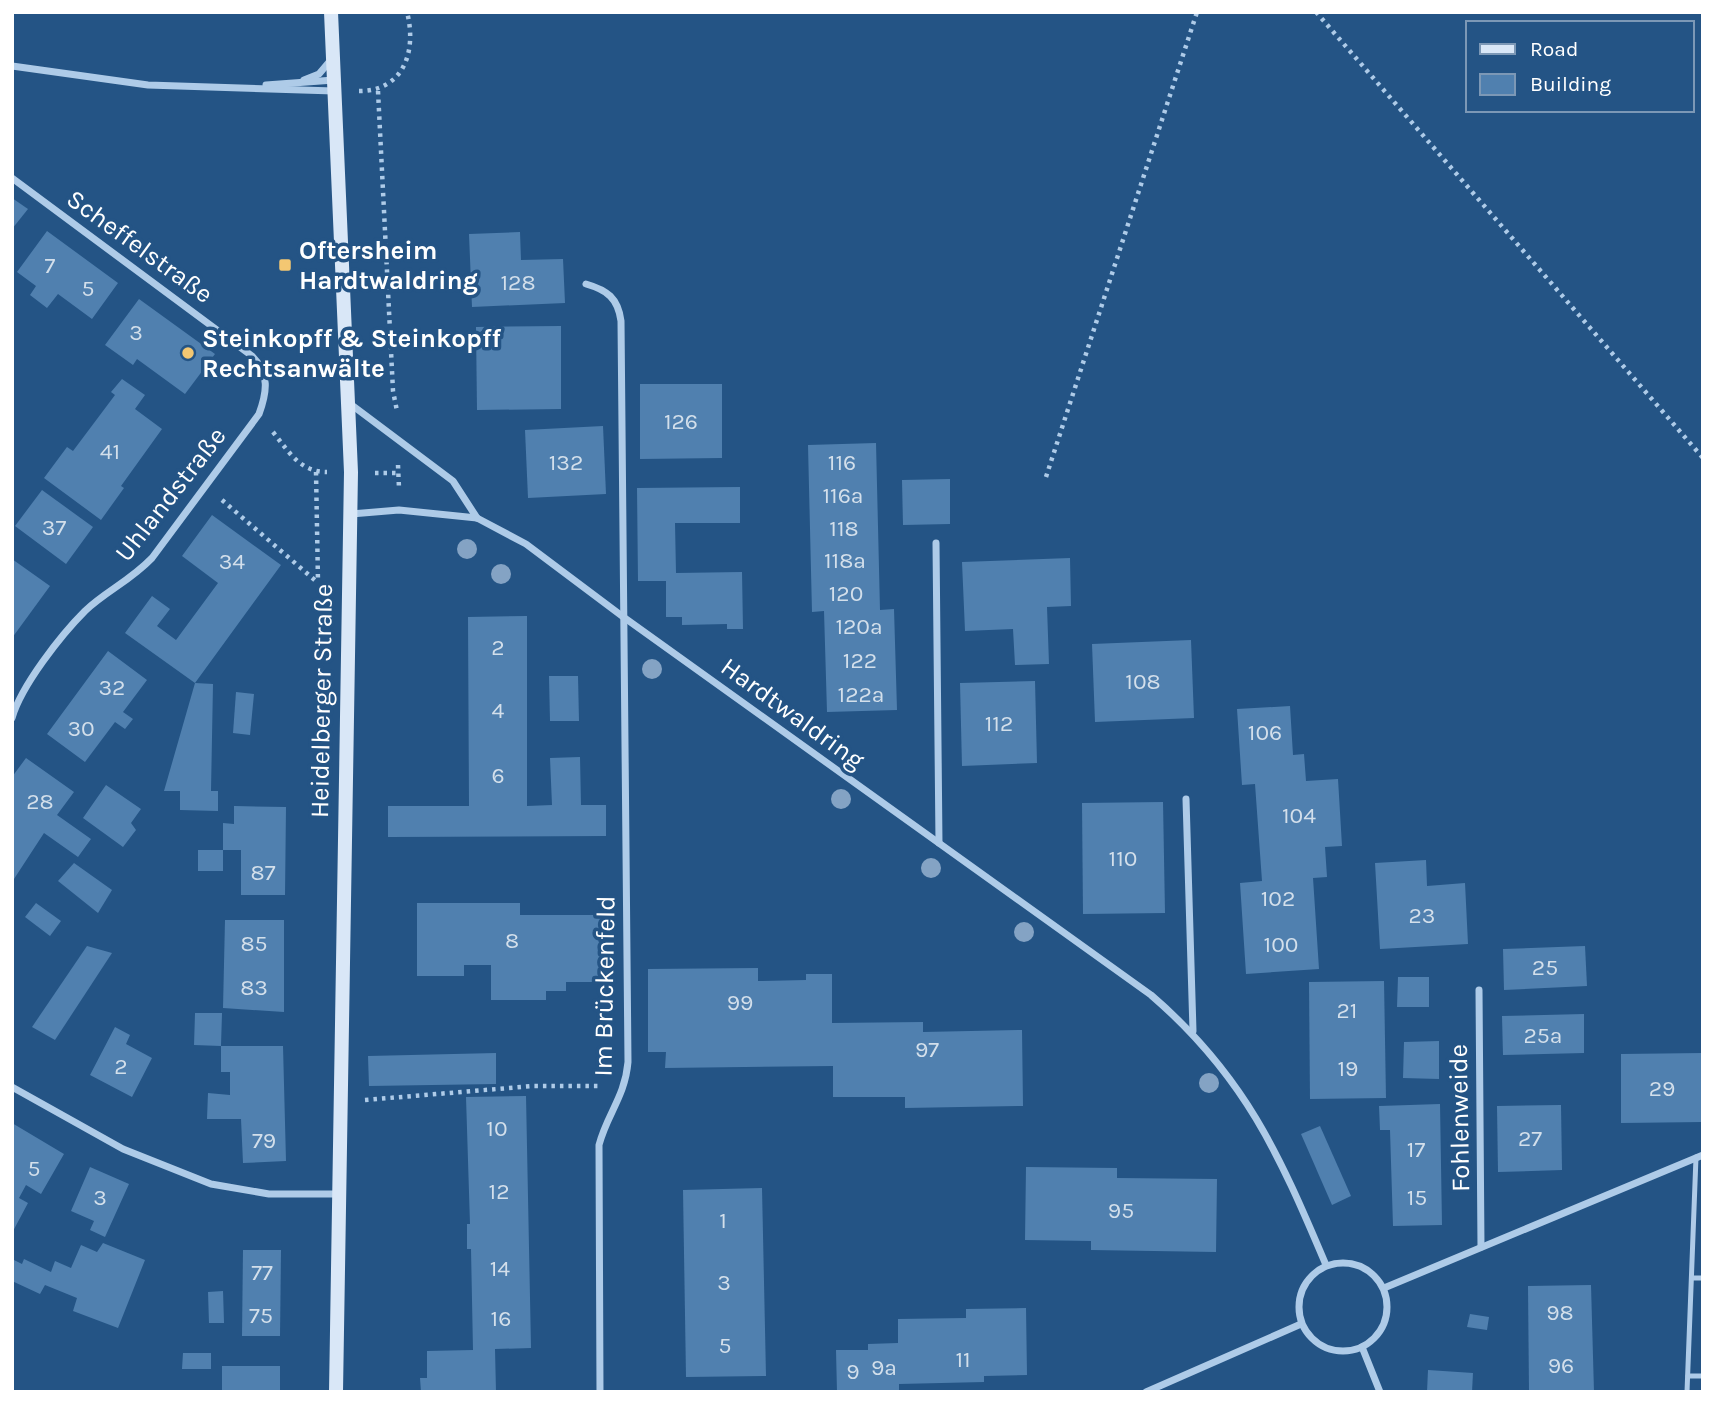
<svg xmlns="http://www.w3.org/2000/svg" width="1715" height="1404" font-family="Karla,sans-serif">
	<rect width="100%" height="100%" fill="#245485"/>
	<g fill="#5080af">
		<polygon points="12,198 28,209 12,229"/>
		<polygon points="47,231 118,283 92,319 58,294 47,308 30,295 36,286 17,272"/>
		<polygon points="520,232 521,260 563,259 565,303 472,307 469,234"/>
		<polygon points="139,299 215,354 185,394 137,359 133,365 105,345"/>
		<polygon points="561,326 561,409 477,410 476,327"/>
		<polygon points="122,379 145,395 135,409 162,429 121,486 124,488 101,520 44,478 67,447 73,451 115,395 111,392"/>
		<polygon points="640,384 722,384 722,458 640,459"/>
		<polygon points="603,426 606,494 528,498 525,430"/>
		<polygon points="876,443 880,610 894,609 897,710 827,712 824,611 812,612 808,445"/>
		<polygon points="950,479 950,524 903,525 902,480"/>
		<polygon points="740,487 740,523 675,523 676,573 742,572 743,629 727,629 727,624 682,625 682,617 666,617 666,581 638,581 637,488"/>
		<polygon points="42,490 93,527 66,564 15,526"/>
		<polygon points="212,515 281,565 195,683 125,633 152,596 170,609 157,626 176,640 218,583 182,556"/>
		<polygon points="1070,558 1071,606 1047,607 1049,664 1015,665 1013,629 965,631 962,562"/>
		<polygon points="12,559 50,586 12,638"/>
		<polygon points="527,616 527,806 552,805 550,758 580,757 581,805 606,805 606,836 388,837 388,806 469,806 468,617"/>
		<polygon points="1191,640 1194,718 1095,722 1092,644"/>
		<polygon points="108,651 147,680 123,712 133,719 125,729 115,722 85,762 47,734"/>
		<polygon points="549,676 578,676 579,721 550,721"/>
		<polygon points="1035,681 1037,763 962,766 960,683"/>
		<polygon points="195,683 213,684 211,791 218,791 218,811 180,810 180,791 164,791"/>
		<polygon points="236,692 254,694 250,735 233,733"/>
		<polygon points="1290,706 1293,755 1304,754 1306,781 1338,779 1342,846 1325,847 1327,877 1313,878 1319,969 1246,974 1240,883 1262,881 1255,784 1242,785 1237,709"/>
		<polygon points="26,758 74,792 57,815 91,839 78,857 44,833 14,879 12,777"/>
		<polygon points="106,785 141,809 131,823 136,830 123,847 83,818"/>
		<polygon points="1163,802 1165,913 1083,914 1082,803"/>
		<polygon points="234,806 286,807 285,895 241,895 241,850 223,850 223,871 198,871 198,850 223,850 223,823 234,824"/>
		<polygon points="1426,860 1427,886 1465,883 1468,944 1380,949 1375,863"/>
		<polygon points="74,863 112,890 98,913 58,881"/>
		<polygon points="36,903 61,921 50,936 25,917"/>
		<polygon points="417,903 520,903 520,915 607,915 607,982 566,982 566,991 546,991 546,1000 491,1000 491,965 464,965 464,976 417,976"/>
		<polygon points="225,920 284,920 284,1012 223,1008"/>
		<polygon points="87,946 112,953 55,1040 32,1027"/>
		<polygon points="1585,946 1587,986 1504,990 1503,949"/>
		<polygon points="758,968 758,981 806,980 806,974 832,974 832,1023 923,1022 923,1032 1022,1030 1023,1106 905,1108 905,1097 833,1097 833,1066 665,1068 666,1052 648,1052 648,969"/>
		<polygon points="1398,977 1429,977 1429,1007 1397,1007"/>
		<polygon points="1384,981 1386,1098 1310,1099 1309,982"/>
		<polygon points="195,1013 222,1013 221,1046 194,1045"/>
		<polygon points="1584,1014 1584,1053 1503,1055 1502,1016"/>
		<polygon points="115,1027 130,1035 126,1044 152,1058 132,1097 90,1075"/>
		<polygon points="1439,1041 1439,1079 1403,1078 1404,1042"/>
		<polygon points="221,1046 283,1046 286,1161 243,1163 241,1119 207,1119 208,1093 230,1095 230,1072 221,1072"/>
		<polygon points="496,1053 496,1084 369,1086 368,1056"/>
		<polygon points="1703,1053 1703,1122 1621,1123 1621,1054"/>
		<polygon points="526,1096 531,1348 495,1349 496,1392 421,1392 420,1378 427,1378 427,1351 473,1350 471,1249 467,1249 467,1224 470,1224 466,1097"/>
		<polygon points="1440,1104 1442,1225 1393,1226 1390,1130 1380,1130 1379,1106"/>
		<polygon points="1561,1105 1562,1170 1498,1172 1497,1106"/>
		<polygon points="12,1123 64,1154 41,1194 26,1185 19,1198 28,1203 12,1233"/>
		<polygon points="1320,1126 1351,1196 1332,1205 1301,1134"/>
		<polygon points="90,1167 129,1184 105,1237 90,1230 94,1221 71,1211"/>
		<polygon points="1026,1167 1117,1168 1117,1178 1217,1179 1216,1252 1091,1250 1091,1241 1025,1240"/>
		<polygon points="762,1188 766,1376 686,1377 683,1190"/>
		<polygon points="103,1243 145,1260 118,1328 73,1311 77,1298 45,1285 40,1294 12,1281 12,1259 22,1264 24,1259 51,1272 55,1261 71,1268 81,1245 97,1252"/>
		<polygon points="243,1250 281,1250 280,1336 242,1336"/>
		<polygon points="1591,1285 1594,1392 1529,1392 1528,1286"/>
		<polygon points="223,1291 224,1323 209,1323 208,1292"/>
		<polygon points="1026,1308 1027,1375 984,1376 984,1382 899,1384 899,1392 837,1392 836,1350 868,1350 868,1344 898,1343 898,1319 966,1318 966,1309"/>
		<polygon points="1470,1314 1489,1317 1487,1330 1467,1327"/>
		<polygon points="183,1353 211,1353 211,1369 182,1369"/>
		<rect x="222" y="1366" width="58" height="26"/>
		<polygon points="1428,1370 1473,1373 1472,1392 1427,1392"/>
	</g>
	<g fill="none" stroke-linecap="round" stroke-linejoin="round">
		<g stroke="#aecbe8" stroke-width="4.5" stroke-dasharray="3.5 5" stroke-linecap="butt">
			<polyline points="1316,12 1703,458"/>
			<path d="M359,91C404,91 417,51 407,12"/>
			<polyline points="378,91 393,391 397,411"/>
			<path d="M273,432C289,452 300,472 327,472"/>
			<polyline points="398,465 399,488"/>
			<polyline points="316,472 318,582"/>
			<polyline points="375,473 398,473"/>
			<polyline points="1046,477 1197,12"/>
			<polyline points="222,500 317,582"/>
			<polyline points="365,1100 533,1086 601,1086"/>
		</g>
		<g stroke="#aecbe8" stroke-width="5">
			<polyline points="1692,1278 1703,1278"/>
			<polyline points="1688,1376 1703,1376"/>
			<polyline points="1687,1392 1696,1157"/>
		</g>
		<g stroke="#aecbe8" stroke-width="7">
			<polyline points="12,66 148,85 334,91"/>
			<polyline points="304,80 319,74 330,61"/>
			<polyline points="266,85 334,80"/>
			<path d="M12,178L252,356C270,374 267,392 259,414L152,558C130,581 106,591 85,611C61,635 21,686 12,718"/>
			<path d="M586,284C607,290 618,298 621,321L628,1062C625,1097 607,1114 599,1145L600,1392"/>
			<polyline points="349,403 453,481 477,518"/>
			<path d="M351,514L399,510L477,518L526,544L622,616L1151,995C1245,1076 1279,1154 1326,1265"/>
			<polyline points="936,543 939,843"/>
			<polyline points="1186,799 1193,1031"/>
			<polyline points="1479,990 1481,1247"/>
			<polyline points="12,1087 123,1149 211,1184 269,1194 339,1194"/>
			<circle cx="1343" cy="1307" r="44"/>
			<polyline points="1384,1288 1703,1155"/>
			<polyline points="1362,1347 1380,1392"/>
			<polyline points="1146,1392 1301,1324"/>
		</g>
		<polyline stroke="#d9e7f7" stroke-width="14" points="331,12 351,472 336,1392"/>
	</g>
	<g fill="#84a3c4">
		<circle cx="467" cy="549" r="10"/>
		<circle cx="501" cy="574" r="10"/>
		<circle cx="652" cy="669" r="10"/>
		<circle cx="841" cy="799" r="10"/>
		<circle cx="931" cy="868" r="10"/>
		<circle cx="1024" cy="932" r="10"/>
		<circle cx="1209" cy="1083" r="10"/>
	</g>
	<g fill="#f3c772" stroke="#245485" stroke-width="2.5">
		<rect x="278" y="258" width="14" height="14" rx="3.5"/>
		<circle cx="188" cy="353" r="7"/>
	</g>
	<g text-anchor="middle" stroke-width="7" stroke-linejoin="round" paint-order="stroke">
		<g font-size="23" fill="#d3dfeb">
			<text x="50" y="273">7</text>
			<text x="518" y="290">128</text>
			<text x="88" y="296">5</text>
			<text x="136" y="340">3</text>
			<text x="681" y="429">126</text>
			<text x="110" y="459">41</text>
			<text x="566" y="470">132</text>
			<text x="842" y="470">116</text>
			<text x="843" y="503">116a</text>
			<text x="54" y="535">37</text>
			<text x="844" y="536">118</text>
			<text x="845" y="568">118a</text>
			<text x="232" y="569">34</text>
			<text x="846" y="601">120</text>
			<text x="859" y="634">120a</text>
			<text x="498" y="655">2</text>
			<text x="860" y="668">122</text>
			<text x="1143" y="689">108</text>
			<text x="112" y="695">32</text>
			<text x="861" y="702">122a</text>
			<text x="498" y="718">4</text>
			<text x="999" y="731">112</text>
			<text x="81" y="736">30</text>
			<text x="1265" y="740">106</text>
			<text x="498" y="783">6</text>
			<text x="40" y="809">28</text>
			<text x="1299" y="823">104</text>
			<text x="1123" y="866">110</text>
			<text x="263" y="880">87</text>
			<text x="1278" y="906">102</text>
			<text x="1422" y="923">23</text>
			<text x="512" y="948">8</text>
			<text x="254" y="951">85</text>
			<text x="1281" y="952">100</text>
			<text x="1545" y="975">25</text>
			<text x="254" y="995">83</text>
			<text x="740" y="1010">99</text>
			<text x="1347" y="1018">21</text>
			<text x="1543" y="1043">25a</text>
			<text x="927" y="1057">97</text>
			<text x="121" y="1074">2</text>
			<text x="1348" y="1076">19</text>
			<text x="1662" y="1096">29</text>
			<text x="497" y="1136">10</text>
			<text x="1530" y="1146">27</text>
			<text x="264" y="1148">79</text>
			<text x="1416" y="1157">17</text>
			<text x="34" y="1176">5</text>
			<text x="499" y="1199">12</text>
			<text x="100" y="1205">3</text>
			<text x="1417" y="1205">15</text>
			<text x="1121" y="1218">95</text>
			<text x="723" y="1228">1</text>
			<text x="500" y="1276">14</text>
			<text x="262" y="1280">77</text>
			<text x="724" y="1290">3</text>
			<text x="1560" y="1320">98</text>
			<text x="261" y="1323">75</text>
			<text x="501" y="1326">16</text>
			<text x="725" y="1353">5</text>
			<text x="963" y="1367">11</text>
			<text x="1561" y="1373">96</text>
			<text x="884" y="1375">9a</text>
			<text x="853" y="1379">9</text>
		</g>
		<g font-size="26" fill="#fff" stroke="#245485">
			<text transform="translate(140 246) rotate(36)" y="9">Scheffelstraße</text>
			<text transform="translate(170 494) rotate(-52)" y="9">Uhlandstraße</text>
			<text transform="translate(321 701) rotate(-89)" y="9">Heidelberger Straße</text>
			<text transform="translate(793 713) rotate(36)" y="9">Hardtwaldring</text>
			<text transform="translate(604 986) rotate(-89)" y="9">Im Brückenfeld</text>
			<text transform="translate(1459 1118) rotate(-91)" y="9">Fohlenweide</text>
		</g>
		<g font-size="26" font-weight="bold" fill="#fff" stroke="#245485" text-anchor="start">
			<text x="299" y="259">Oftersheim<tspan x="299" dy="30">Hardtwaldring</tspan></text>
			<text x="202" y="347">Steinkopff &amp; Steinkopff<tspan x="202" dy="30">Rechtsanwälte</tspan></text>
		</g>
	</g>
	<rect width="1715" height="1404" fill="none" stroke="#ffffff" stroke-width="28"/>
	<rect x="1466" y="21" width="228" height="91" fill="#245485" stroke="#7c98b6" stroke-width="2"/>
	<rect x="1480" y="44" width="35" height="10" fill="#d9e7f7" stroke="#7c98b6" stroke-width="2"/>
	<text x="1530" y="56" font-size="21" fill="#ffffff">Road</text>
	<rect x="1480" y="74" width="35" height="21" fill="#5080af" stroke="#7c98b6" stroke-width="2"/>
	<text x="1530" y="91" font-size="21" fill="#ffffff">Building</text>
</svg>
